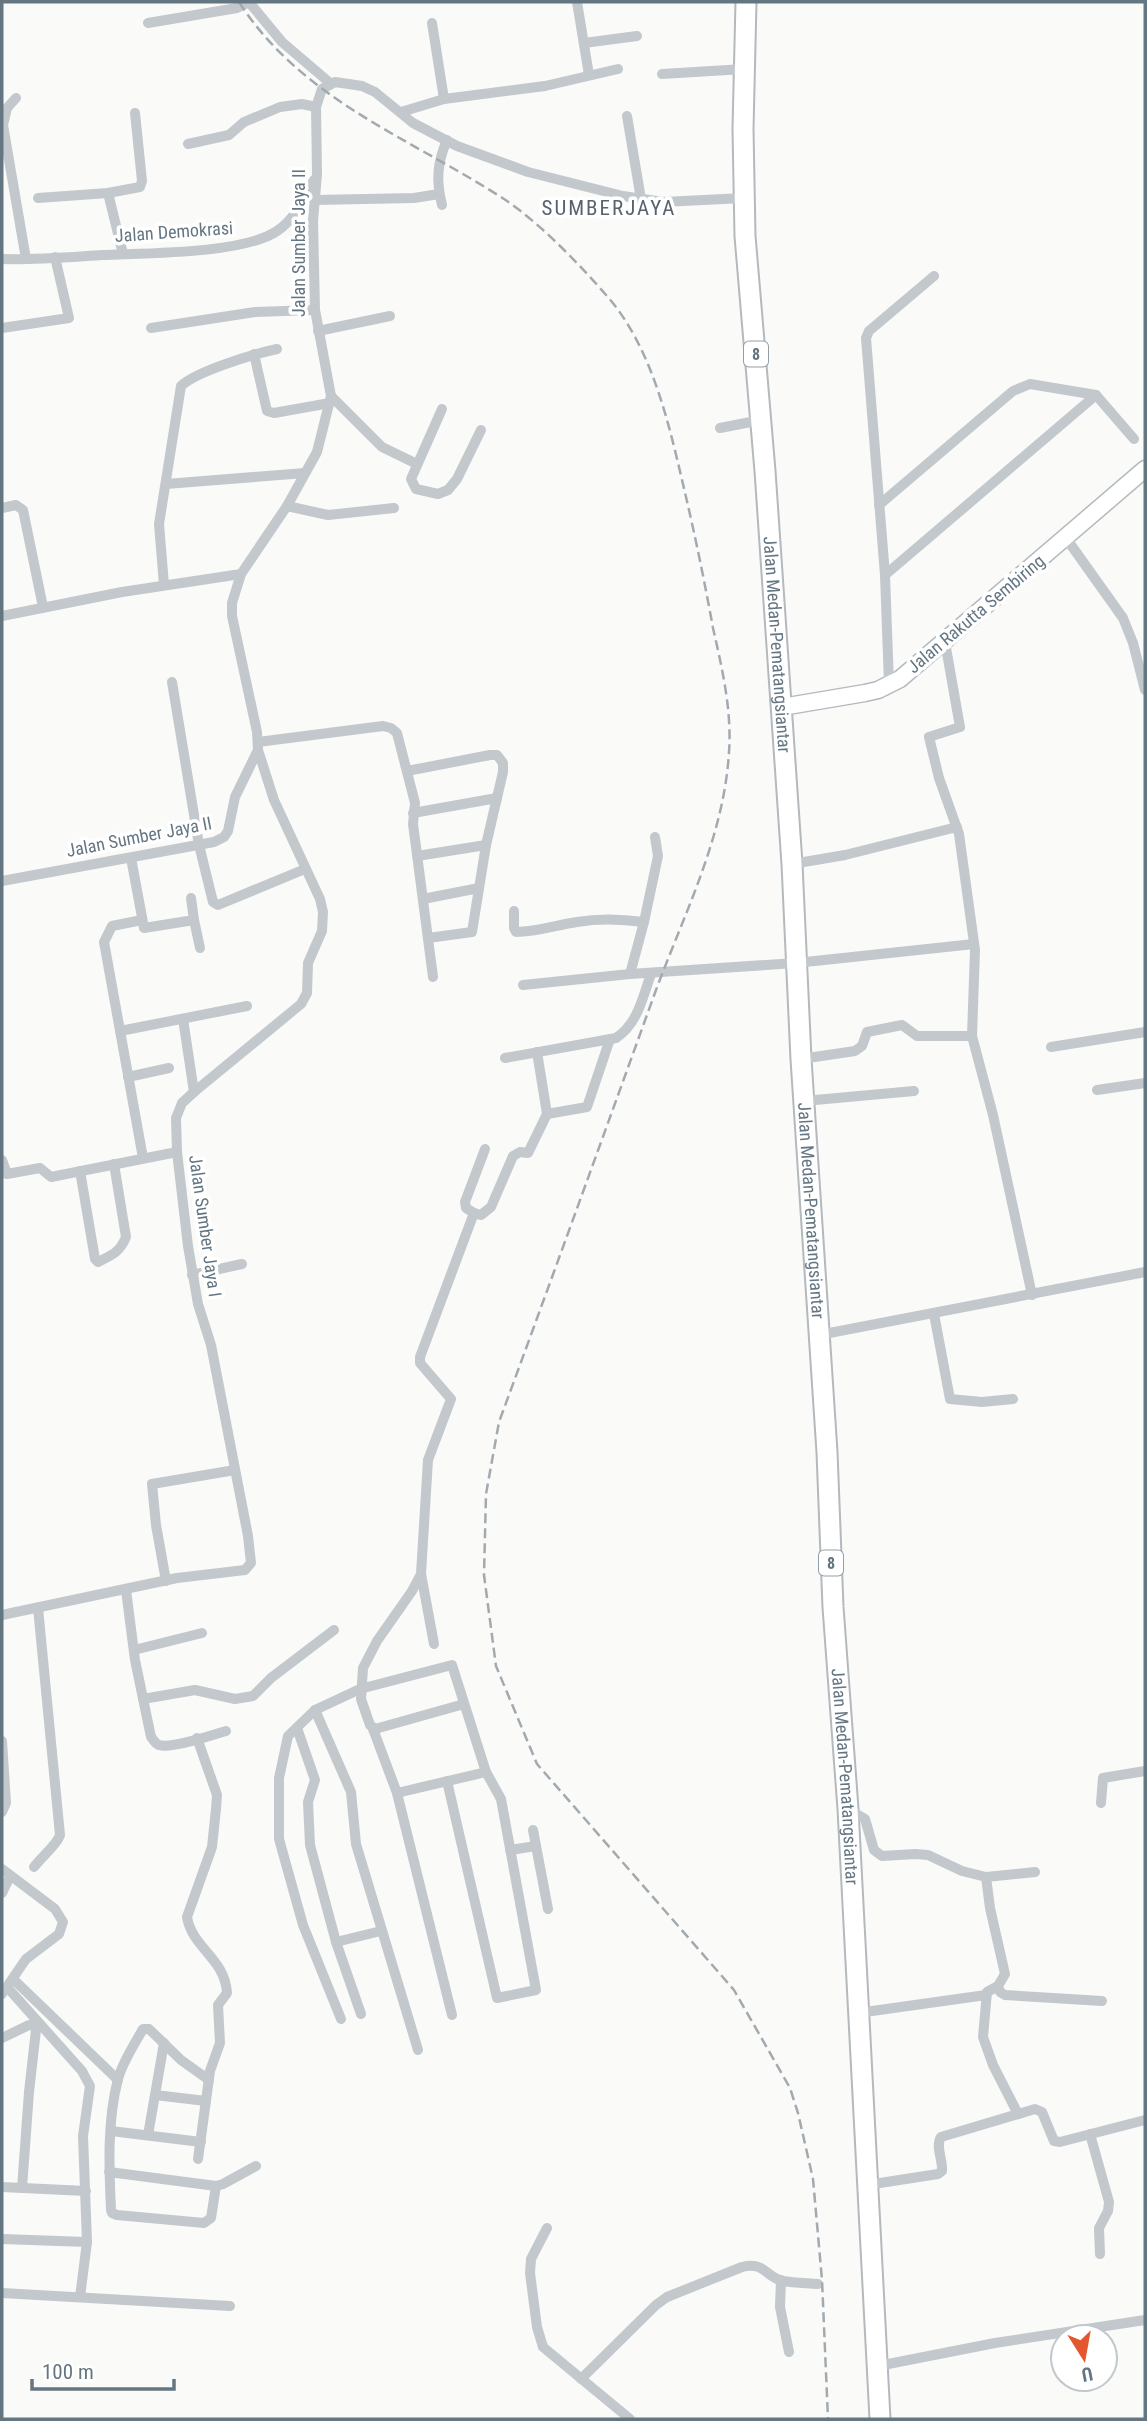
<svg xmlns="http://www.w3.org/2000/svg" width="1147" height="2421" font-family="'Roboto Condensed',sans-serif">
	<rect width="100%" height="100%" fill="#fafaf8"/>
	<g fill="none" stroke-linecap="round" stroke-linejoin="round">
		<g stroke="#b3babf" stroke-width="19">
			<polyline id="secondary" points="782,707 865,693 878,690 900,679 1145,469"/>
		</g>
		<g stroke="#b4b9bd" stroke-width="23">
			<g id="trunk">
				<path id="s1" d="M746,2L743,129L745,236L765,471L792,864L801,1059L827,1452L833,1607L848,1809L880,2419"/>
			</g>
		</g>
		<g stroke="#c3c8cc" stroke-width="10">
			<polyline points="249,2 282,42 330,83"/>
			<polyline points="577,2 589,75"/>
			<polyline points="148,23 237,8 249,2"/>
			<polyline points="432,23 444,99"/>
			<polyline points="584,43 637,36"/>
			<polyline points="662,74 744,69"/>
			<polyline points="16,98 7,108 3,125 26,259"/>
			<polyline points="401,112 444,99 545,86 618,69"/>
			<polyline points="627,116 641,199"/>
			<polyline points="188,144 229,135 244,122 280,107 302,104 316,107"/>
			<polyline points="108,193 123,254"/>
			<polyline points="38,198 108,193 140,187 142,181 135,113"/>
			<polyline points="315,200 414,198 439,194"/>
			<path d="M442,205C436,181 437,163 447,140"/>
			<path d="M2,259C36,260 70,257 103,255C146,253 243,254 277,231C295,219 304,199 314,180"/>
			<polyline points="2,328 69,318 55,257"/>
			<polyline points="151,328 255,312 315,310"/>
			<polyline points="318,331 390,316"/>
			<polyline points="254,354 267,411 274,413 330,403"/>
			<polyline points="1096,395 1134,439"/>
			<polyline points="331,396 382,447 417,464"/>
			<polyline points="442,409 411,479 416,489 438,494 448,490 457,479 481,430"/>
			<polyline points="720,428 761,420"/>
			<polyline points="166,484 305,473"/>
			<polyline points="879,505 1013,391 1030,384 1096,395 885,575"/>
			<polyline points="287,506 328,515 394,508"/>
			<polyline points="2,508 16,505 23,510 43,607"/>
			<polyline points="1066,538 1123,618 1133,643 1145,690"/>
			<path d="M164,585L159,524L181,386C197,371 254,354 277,349"/>
			<polyline points="2,616 122,592 241,574"/>
			<polyline points="945,642 960,727 929,737 939,778 959,834 975,950 972,1036 993,1115 1032,1295"/>
			<polyline points="172,682 199,845 213,902 218,905 305,869"/>
			<polyline points="889,684 885,575 866,338 869,331 934,276"/>
			<polyline points="258,742 383,726 391,728 397,733 415,803 413,824 433,977"/>
			<polyline points="407,771 490,755 497,755 503,763 503,772 486,845 472,932 428,938"/>
			<polyline points="413,813 497,798"/>
			<polyline points="417,856 486,845"/>
			<polyline points="131,858 144,928 194,920 191,898"/>
			<polyline points="792,864 845,855 957,827"/>
			<polyline points="2,881 214,842 224,837 228,831 235,797 258,750 257,732 232,616 232,603 241,574 287,506 317,452 331,396 315,310 313,221 317,174 316,107 322,89 335,82 362,86 375,92 413,123 457,146 528,172 623,196 663,202 744,198"/>
			<polyline points="423,899 479,888"/>
			<path d="M514,911V928L516,932C537,932 557,925 577,922C600,918 622,919 644,922L630,974"/>
			<polyline points="142,920 112,926 104,942 143,1158"/>
			<polyline points="194,920 200,948"/>
			<polyline points="644,922 658,856 655,837"/>
			<polyline points="523,985 630,974 796,963 974,944"/>
			<polyline points="183,1019 194,1092"/>
			<polyline points="120,1031 247,1006"/>
			<polyline points="1051,1047 1145,1032"/>
			<polyline points="537,1052 547,1114 587,1107 610,1039"/>
			<path d="M505,1058L616,1038C638,1024 643,996 651,974"/>
			<polyline points="801,1059 855,1051 862,1046 867,1032 902,1025 917,1036 972,1036"/>
			<polyline points="128,1077 169,1068"/>
			<polyline points="1097,1090 1145,1083"/>
			<polyline points="804,1101 914,1091"/>
			<polyline points="2,1160 7,1174 40,1168 51,1177 177,1152"/>
			<path d="M80,1171L95,1259L98,1262C112,1255 120,1252 126,1237L114,1164"/>
			<polyline points="474,1213 466,1208 465,1202 485,1149"/>
			<polyline points="192,1275 242,1264"/>
			<polyline points="934,1314 950,1399 982,1402 1013,1399"/>
			<polyline points="819,1335 1145,1272"/>
			<polyline points="421,1574 434,1644"/>
			<polyline points="166,1581 156,1525 152,1484 235,1470"/>
			<path d="M126,1590L135,1660L151,1737C154,1740 154,1743 159,1745C172,1749 212,1735 226,1731"/>
			<polyline points="2,1615 177,1578 245,1570 251,1563 248,1536 211,1345 198,1304 188,1246 177,1152 176,1118 182,1103 194,1092 301,1004 307,993 308,963 322,931 323,912 320,899 274,800 258,750"/>
			<polyline points="134,1650 202,1633"/>
			<polyline points="143,1699 195,1690 235,1699 253,1696 271,1678 334,1630"/>
			<polyline points="464,1704 375,1729 370,1725 361,1699 363,1668 377,1641 412,1591 421,1574 428,1460 451,1399 420,1363 420,1357 474,1213 481,1215 491,1207 513,1156 520,1152 528,1153 547,1114"/>
			<polyline points="315,1710 351,1792 356,1844 418,2050"/>
			<polyline points="297,1728 315,1780 308,1802 310,1845 336,1942 361,2014"/>
			<polyline points="373,1729 397,1793 452,2015"/>
			<path d="M197,1738L217,1795L216,1809L212,1847L187,1917C192,1948 225,1958 227,1993L218,2005L220,2043L210,2071L198,2159"/>
			<polyline points="2,1741 6,1803 2,1812"/>
			<polyline points="397,1793 486,1772"/>
			<polyline points="1101,1803 1103,1778 1145,1771"/>
			<polyline points="848,1809 865,1819 874,1850 882,1856 915,1854 928,1855 962,1871 986,1877 990,1908 1005,1974 998,1986 1000,1992 1005,1995 1102,2001"/>
			<polyline points="533,1830 536,1846"/>
			<polyline points="510,1850 536,1846 548,1909"/>
			<path d="M34,1867C41,1857 57,1845 60,1835L38,1608"/>
			<polyline points="2,1869 55,1909 63,1922 59,1934 26,1959 2,1994"/>
			<polyline points="986,1877 1035,1872"/>
			<polyline points="2,1893 10,1876"/>
			<polyline points="336,1942 381,1931"/>
			<polyline points="13,1979 118,2080"/>
			<polyline points="998,1986 987,1992 983,2037 993,2065 1018,2114"/>
			<polyline points="7,1987 82,2071 90,2086 83,2136 87,2242 80,2297"/>
			<polyline points="858,2013 986,1995"/>
			<polyline points="341,2019 303,1925 279,1839 279,1778 288,1736 315,1710 360,1689 452,1665 486,1772 501,1799 536,1990 497,1998 447,1781"/>
			<polyline points="2,2038 29,2025 37,2026"/>
			<path d="M209,2080L181,2060L149,2029H143C134,2045 123,2061 118,2079C107,2122 109,2167 111,2210L112,2213L117,2215L204,2223L211,2218L216,2186"/>
			<polyline points="155,2095 206,2101"/>
			<polyline points="111,2131 201,2142"/>
			<polyline points="1090,2134 1109,2202 1108,2211 1099,2228 1100,2254"/>
			<polyline points="148,2135 164,2043"/>
			<polyline points="109,2172 216,2186 223,2184 256,2166"/>
			<path d="M867,2185L938,2174L942,2171C943,2160 935,2146 941,2137L1035,2109L1042,2112L1054,2141L1060,2142L1145,2120"/>
			<polyline points="2,2187 86,2191"/>
			<polyline points="22,2188 29,2092 37,2021"/>
			<polyline points="547,2228 531,2259 530,2273 537,2327 543,2347 630,2419"/>
			<polyline points="2,2239 87,2242"/>
			<polyline points="781,2280 780,2307 789,2352"/>
			<polyline points="2,2293 230,2306"/>
			<polyline points="878,2366 995,2343 1145,2320"/>
			<path d="M581,2379L656,2305L667,2297L742,2267C765,2261 765,2277 783,2281C794,2283 806,2283 818,2284"/>
		</g>
		<use href="#secondary" stroke="#fff" stroke-width="16"/>
		<use href="#trunk" stroke="#fff" stroke-width="19"/>
		<path stroke="#a2aab0" stroke-width="2.5" stroke-dasharray="10 5" stroke-linecap="butt" d="M239,2C302,100 410,138 504,199C540,223 579,264 607,296C654,350 670,429 686,497C696,540 705,584 713,628C722,668 732,710 729,752C724,836 685,912 656,990C604,1134 552,1278 499,1422L486,1494L484,1575L496,1666L537,1764L734,1990L790,2088L798,2113L813,2179L822,2280L828,2419"/>
	</g>
	<g text-anchor="middle" stroke-width="7" stroke-linejoin="round" paint-order="stroke">
		<g fill="#fff" stroke="#939fa8" stroke-width="2">
			<rect x="744" y="341.5" width="24" height="25" rx="5"/>
			<rect x="819" y="1550.5" width="24" height="25" rx="5"/>
		</g>
		<g font-size="16" font-weight="bold" fill="#657683">
			<text x="756" y="360">8</text>
			<text x="831" y="1569">8</text>
		</g>
		<g font-size="18" fill="#657683" stroke="#fff">
			<text transform="translate(174 232) rotate(-4)" y="6">Jalan Demokrasi</text>
			<text transform="translate(299 243) rotate(-90)" y="6">Jalan Sumber Jaya II</text>
			<text transform="translate(976 614) rotate(-40)" y="6">Jalan Rakutta Sembiring</text>
			<text dy="6" stroke="none"><textPath href="#s1" startOffset="644">Jalan Medan-Pematangsiantar</textPath></text>
			<text transform="translate(139 837) rotate(-11)" y="6">Jalan Sumber Jaya II</text>
			<text dy="6" stroke="none"><textPath href="#s1" startOffset="1211">Jalan Medan-Pematangsiantar</textPath></text>
			<text transform="translate(205 1226) rotate(82)" y="6">Jalan Sumber Jaya I</text>
			<text dy="6" stroke="none"><textPath href="#s1" startOffset="1778">Jalan Medan-Pematangsiantar</textPath></text>
		</g>
		<g font-size="21" letter-spacing="2" fill="#57646e" stroke="#fff">
			<text x="609" y="215">SUMBERJAYA</text>
		</g>
	</g>
	<rect width="1147" height="2421" fill="none" stroke="#657683" stroke-width="7"/>
	<g transform="translate(1084 2358) rotate(169)"><circle r="33" fill="#ffffff" stroke="#c1c8cd" stroke-width="2"/>
	<path d="M0-5L12 26L0 18L-12 26Z" fill="#e4572e"/>
	<text y="-10" font-size="19" font-weight="bold" text-anchor="middle" fill="#657683">U</text>
	</g>
	<path d="M32 2379v10h142v-10" fill="none" stroke="#657683" stroke-width="3.5"/>
	<text x="42" y="2379" font-size="21" fill="#657683" stroke="#ffffff" stroke-width="5" paint-order="stroke">100 m</text>
</svg>
